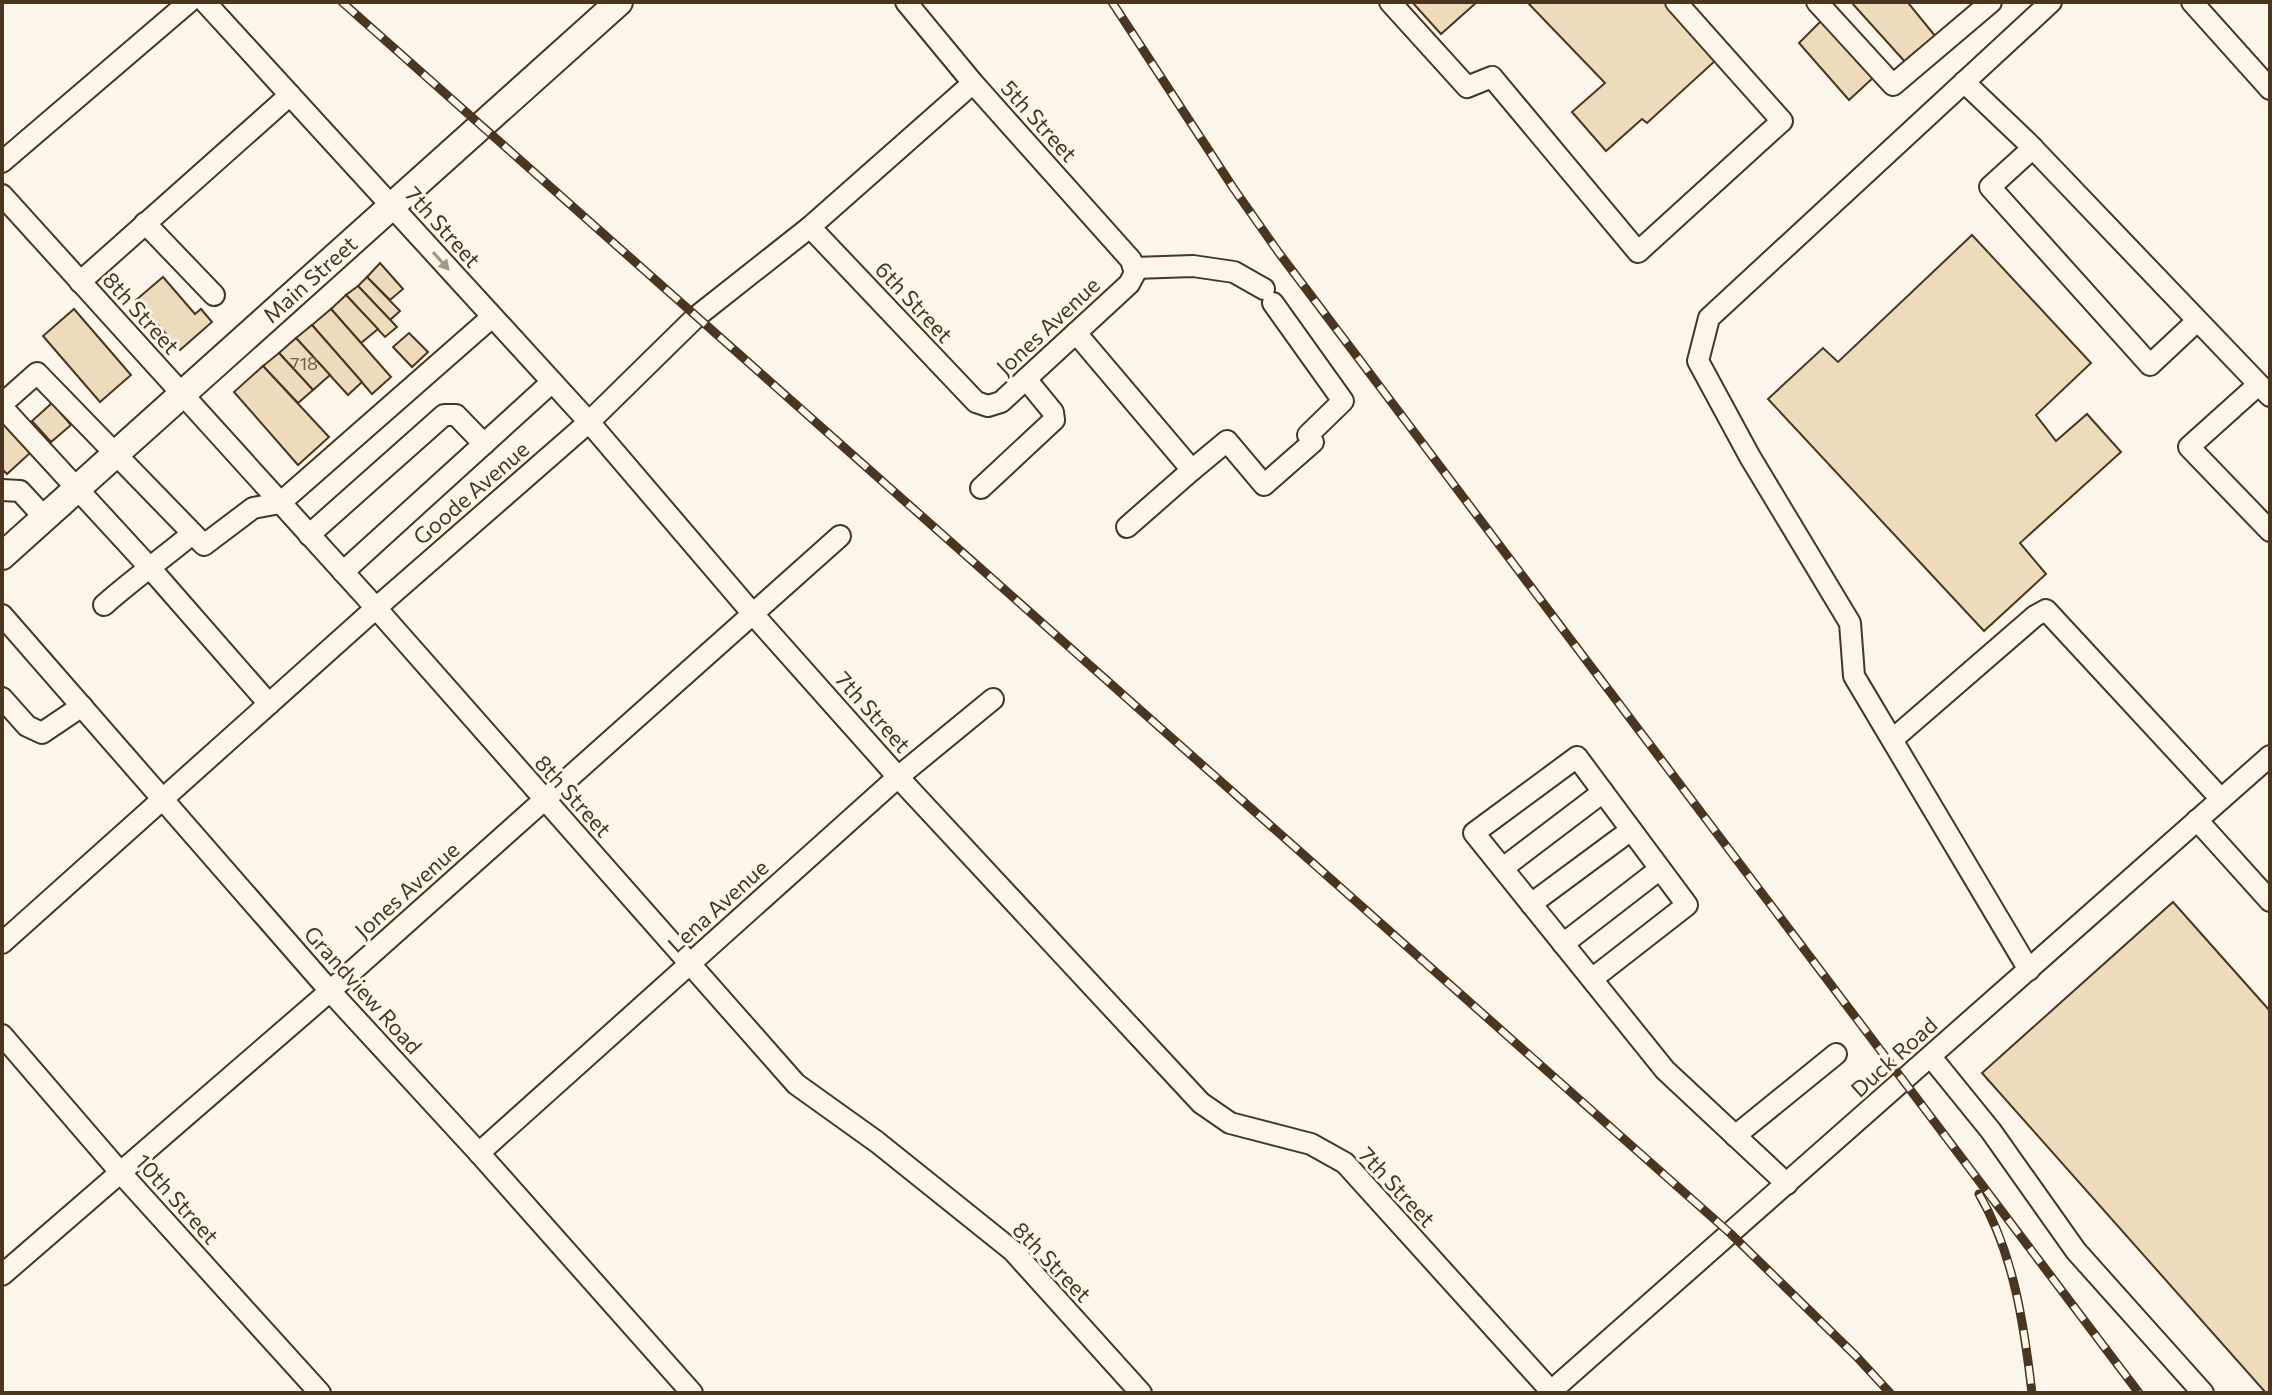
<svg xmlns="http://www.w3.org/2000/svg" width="2272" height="1395" font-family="Commissioner,sans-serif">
	<rect width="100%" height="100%" fill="#fbf6e9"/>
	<g fill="#ecdcbc" stroke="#4a3520" stroke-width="2">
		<polygon points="1412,2 1477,2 1441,34"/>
		<polygon points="1527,2 1665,2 1716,60 1647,123 1642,119 1606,151 1572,112 1605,83"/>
		<polygon points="1851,2 1912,2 1909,4 1936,37 1907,64"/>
		<polygon points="1822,20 1874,77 1849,100 1799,43"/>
		<polygon points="1972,235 2091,363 2036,415 2056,441 2087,414 2121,452 2020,543 2046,574 1984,631 1768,399 1823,348 1838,362"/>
		<polygon points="380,263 403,289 390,300 367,277"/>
		<polygon points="163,277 195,314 201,309 212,322 180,350 136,300"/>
		<polygon points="367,277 400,311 390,320 358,286"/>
		<polygon points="358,286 397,327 385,337 346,295"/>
		<polygon points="346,295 378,329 361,343 331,309"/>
		<polygon points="74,309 131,375 100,402 43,336"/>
		<polygon points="331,309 391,377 372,394 312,325"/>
		<polygon points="312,325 362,382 348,395 296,338"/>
		<polygon points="409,333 428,352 412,367 393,347"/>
		<polygon points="296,338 330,375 313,390 279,353"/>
		<polygon points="279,353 313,390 298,403 263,366"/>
		<polygon points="263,366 329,437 298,465 234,392"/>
		<polygon points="52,403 71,425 51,442 32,421"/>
		<polygon points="2,422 30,453 7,474 2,469"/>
		<polygon points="2173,902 2270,1011 2270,1393 2266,1393 1982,1073"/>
	</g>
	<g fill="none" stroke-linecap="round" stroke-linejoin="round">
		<g stroke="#4a3520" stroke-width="24">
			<g id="minor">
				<polyline points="205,2 589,422 753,614 898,777 1201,1103 1230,1123 1311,1144 1345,1163 1551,1391"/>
				<polyline points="1390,2 1467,87 1492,77 1638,252 1782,121 1676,2"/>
				<polyline points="1817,2 1893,85 1991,2"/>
				<polyline points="2192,2 2270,89"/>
				<polyline points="1964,82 2027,142 2270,396"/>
				<polyline points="2033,148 1990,187 2150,365 2197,321"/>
				<polyline points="2,162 189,2"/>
				<polyline points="2,195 376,608 796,1084 877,1142 1013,1251 1141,1393"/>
				<polyline points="145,223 214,295"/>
				<polyline points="810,227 976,402 988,406 1001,402 1129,284 1135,273 1131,260 973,83 906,2"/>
				<polyline points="1134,268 1193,266 1234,272 1264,289"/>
				<polyline points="80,282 290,95"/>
				<polyline points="1076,333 1192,470 1227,441 1264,485 1313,442 1308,435 1343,401 1273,303"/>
				<polyline points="2258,385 2189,447 2270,531"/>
				<polyline points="2,404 37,373 204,545 253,508 280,503 492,317"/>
				<polyline points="2,407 151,569 269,704"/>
				<polyline points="981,488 1054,420 1053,412 1026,379"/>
				<polyline points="2,490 20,491 44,517"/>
				<polyline points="1127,527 1192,470"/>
				<polyline points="309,535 444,415 456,415 484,444"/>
				<polyline points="343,572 552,382"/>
				<path d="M104,605C132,580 162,559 192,534"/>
				<polyline points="2,615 330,991 479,1153 692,1393"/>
				<polyline points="2,698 27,726 42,733 82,706"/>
				<polyline points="1893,739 2035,616 2046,610 2221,799"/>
				<polyline points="2197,820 2270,901"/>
				<polyline points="1503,868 1603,792"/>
				<polyline points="1531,904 1631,830"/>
				<polyline points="2,943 376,608 589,422 696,317 810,227 973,83"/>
				<polyline points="1563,944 1660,869"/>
				<polyline points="2029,970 1854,676 1850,623 1750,457 1698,361 1709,318 2051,2"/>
				<polyline points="1592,979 1687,905 1577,757 1474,833 1665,1070 1787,1184"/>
				<polyline points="2,1035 120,1172 320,1393"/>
				<polyline points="1931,1057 1991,1131 2076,1251 2203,1393"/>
				<polyline points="1735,1136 1836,1054"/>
				<polyline points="479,1153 898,777 993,699"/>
				<polyline points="2,1275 330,991 840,536"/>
				<polyline points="1549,1393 2270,756"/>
			</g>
		</g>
		<g stroke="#4a3520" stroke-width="30">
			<g id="major">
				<path id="s1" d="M2,556L619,2"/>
			</g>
		</g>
		<use href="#minor" stroke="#fbf6e9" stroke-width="20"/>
		<use href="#major" stroke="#fbf6e9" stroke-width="26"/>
		<g stroke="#4a3520" stroke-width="9">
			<g id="rail">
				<polyline points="342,2 1731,1234 1856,1356 1890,1393"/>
				<polyline points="1112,2 1234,189 1279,253 2139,1393"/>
				<path d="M1979,1194C2014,1254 2024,1325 2032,1393"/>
			</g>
		</g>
		<use href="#rail" stroke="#fbf6e9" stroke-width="6" stroke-dasharray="18" stroke-linecap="butt"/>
	</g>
	<defs><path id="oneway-solid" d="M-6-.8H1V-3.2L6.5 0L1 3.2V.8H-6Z" transform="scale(2)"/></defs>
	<use fill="#a29684" href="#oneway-solid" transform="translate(441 261) rotate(48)"/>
	<g text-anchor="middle" stroke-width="6" stroke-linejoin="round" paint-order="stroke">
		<g font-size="18" fill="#725f47">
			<text x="304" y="370">718</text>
		</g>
		<g font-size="22" fill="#4a3520" stroke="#fbf6e9">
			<text transform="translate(1039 121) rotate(48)" y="8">5th Street</text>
			<text transform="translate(443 227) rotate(48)" y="8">7th Street</text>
			<text dy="8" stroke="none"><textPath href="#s1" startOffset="414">Main Street</textPath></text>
			<text transform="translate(914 302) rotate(47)" y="8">6th Street</text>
			<text transform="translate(141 313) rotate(48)" y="8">8th Street</text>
			<text transform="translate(1048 326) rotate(-43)" y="8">Jones Avenue</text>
			<text transform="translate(471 493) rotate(-41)" y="8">Goode Avenue</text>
			<text transform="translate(873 712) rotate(48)" y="8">7th Street</text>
			<text transform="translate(573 796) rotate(48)" y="8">8th Street</text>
			<text transform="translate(407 890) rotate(-42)" y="8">Jones Avenue</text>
			<text transform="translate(718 906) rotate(-42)" y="8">Lena Avenue</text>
			<text transform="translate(363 990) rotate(48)" y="8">Grandview Road</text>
			<text transform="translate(1894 1057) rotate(-42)" y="8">Duck Road</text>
			<text transform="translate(1397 1187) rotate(47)" y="8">7th Street</text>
			<text transform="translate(177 1199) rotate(48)" y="8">10th Street</text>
			<text transform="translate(1052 1262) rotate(46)" y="8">8th Street</text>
		</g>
	</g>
	<rect width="2272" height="1395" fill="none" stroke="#4a3520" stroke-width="8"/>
</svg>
